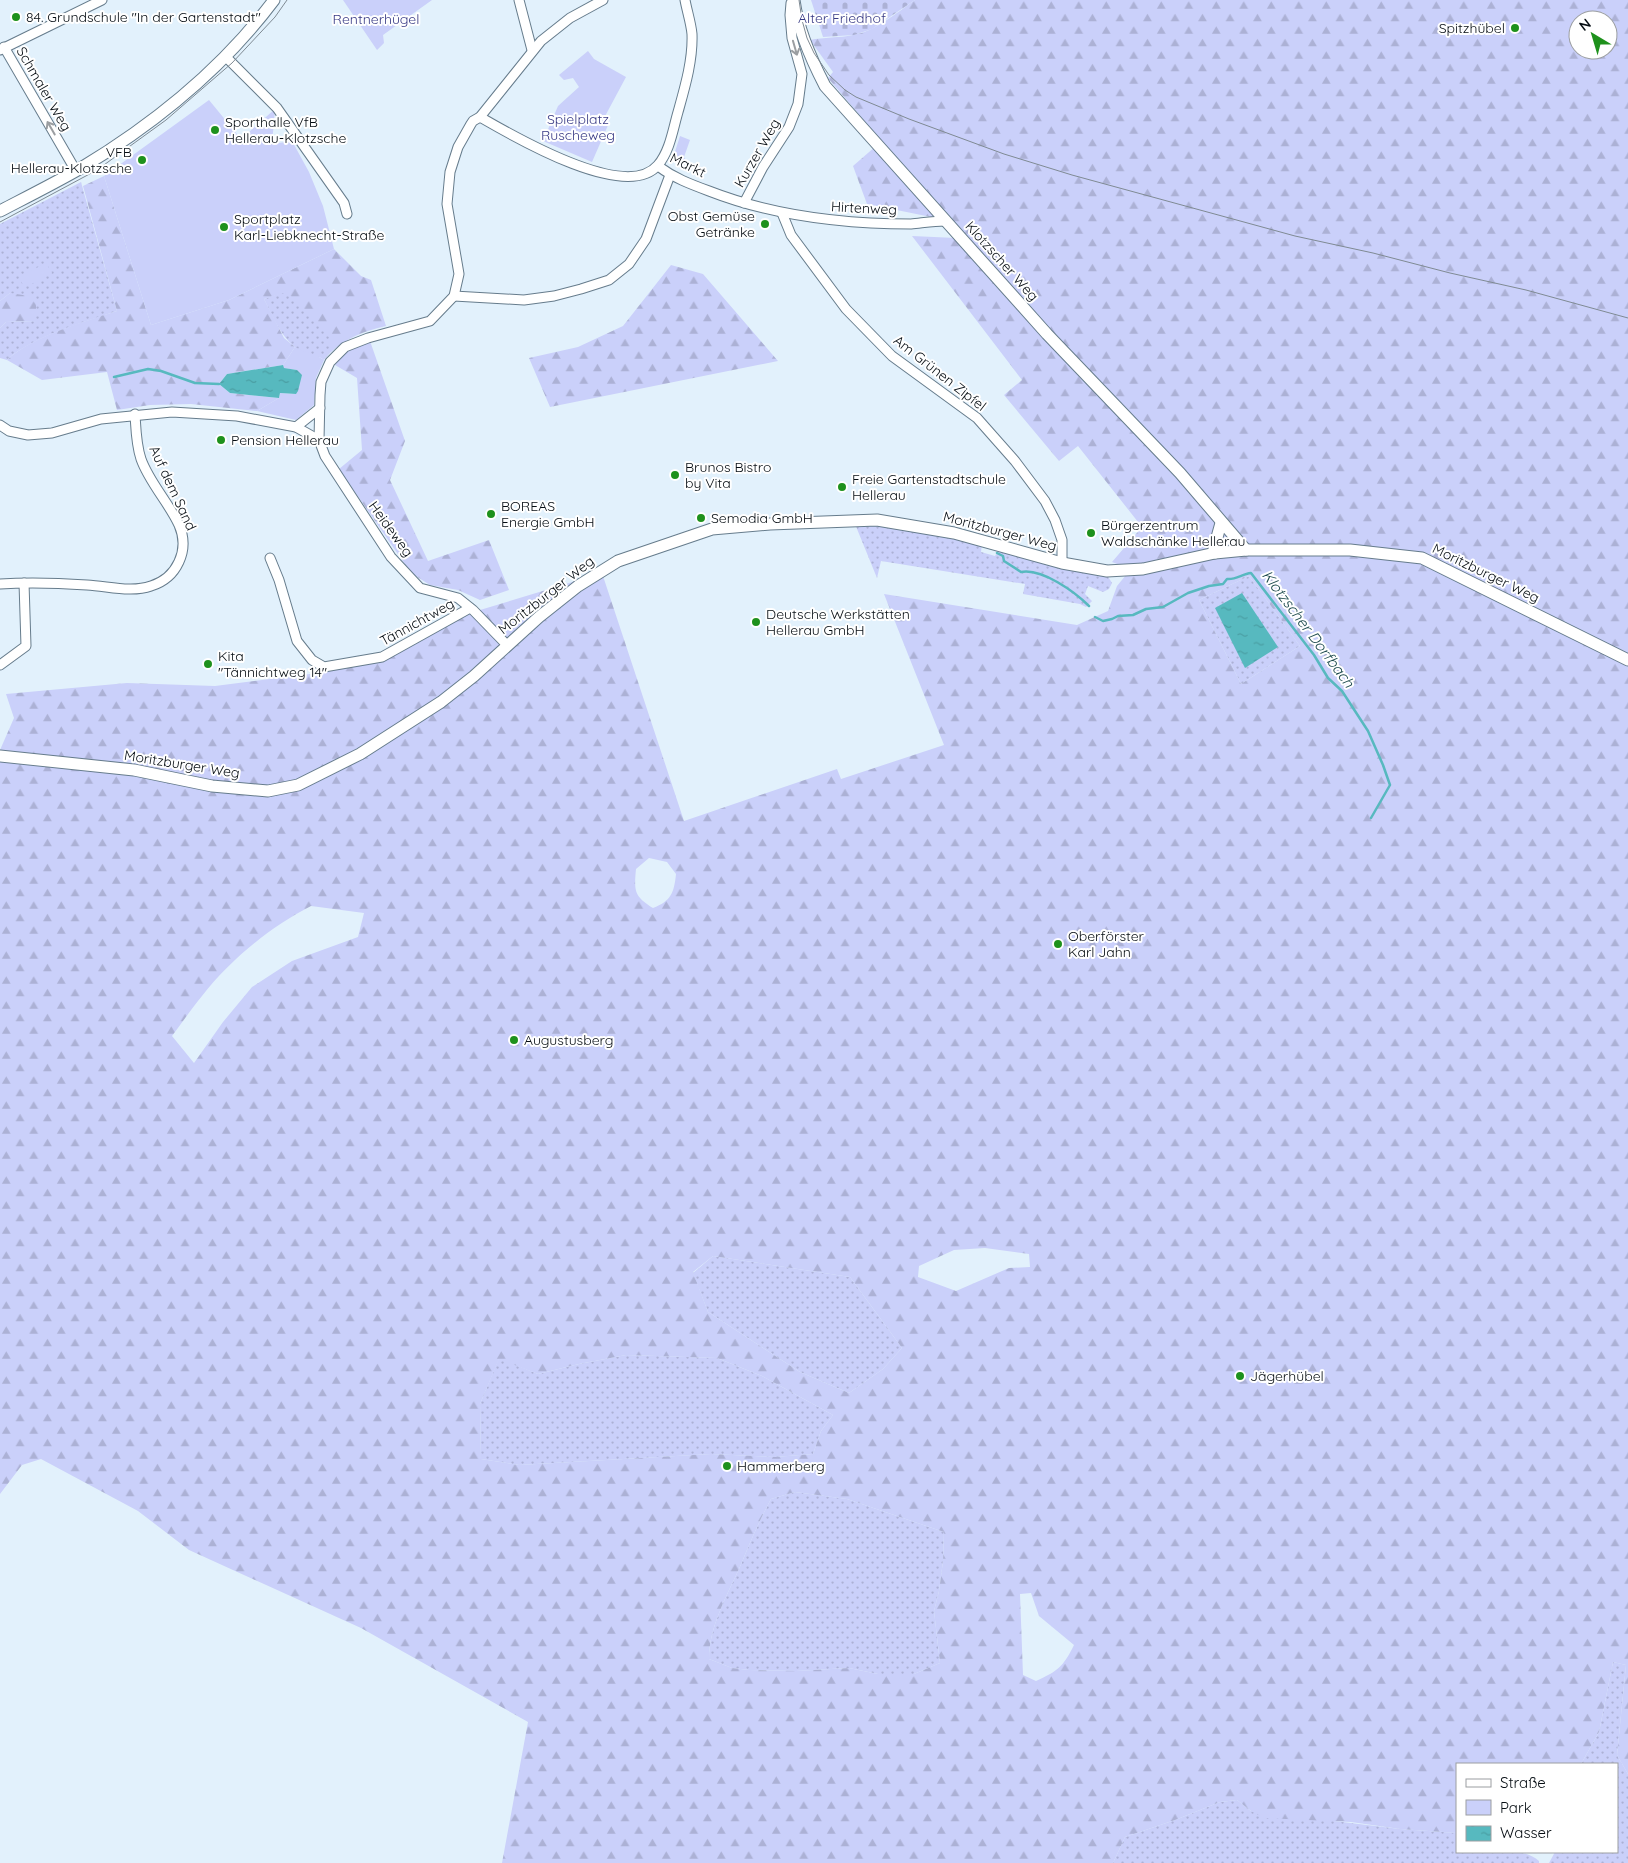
<svg xmlns="http://www.w3.org/2000/svg" width="1628" height="1863" font-family="Quicksand,sans-serif">
	<defs>
		<pattern id="grass-dots" width="8" height="8" patternUnits="userSpaceOnUse" patternTransform="scale(1.25)"><rect width="8" height="8" fill="#cad0fa"/><path d="M2 2h.1M6 6h.1" fill="none" stroke="#acb1d5" stroke-width="1.8" stroke-linecap="round"/></pattern>
		<pattern id="forest-firs" width="22" height="20" patternUnits="userSpaceOnUse" patternTransform="scale(1.25)"><rect width="22" height="20" fill="#cad0fa"/><path d="M5 1l3.5 6h-7zM16 11l3.5 6h-7z" fill="#acb1d5"/></pattern>
		<pattern id="cemetery-stones" width="16" height="16" patternUnits="userSpaceOnUse" patternTransform="scale(1.25)"><rect width="16" height="16" fill="#cad0fa"/><path d="M2 7V4a2 2 0 0 1 4 0v3zM10 15v-3a2 2 0 0 1 4 0v3z" fill="#acb1d5"/></pattern>
		<pattern id="water-ripples" width="26" height="14" patternUnits="userSpaceOnUse" patternTransform="scale(1.25)"><rect width="26" height="14" fill="#57b9bf"/><path d="M2 4q2-2 4 0t4 0M15 11q2-2 4 0t4 0" fill="none" stroke="#4a9ea3"/></pattern>
	</defs>
	<rect width="100%" height="100%" fill="#e2f1fc"/>
	<g fill="url(#grass-dots)">
		<path d="M81,182L117,311C85,322 31,337 7,360L0,358V328L6,322L36,321L10,293L0,301V224Z"/>
		<path d="M287,291L331,338L330,353L324,360C316,354 310,356 302,352C282,340 274,319 264,299Z"/>
		<polygon points="878,523 982,544 981,552 995,556 999,549 1107,575 1112,583 1109,589 1103,592 1088,586 1085,594 1092,601 1086,607 1080,604 1023,594 1025,584 881,561 877,578 855,524"/>
		<polygon points="1249,576 1300,646 1241,684 1199,600"/>
		<polygon points="713,1256 850,1277 902,1348 883,1369 849,1393 800,1372 708,1312 693,1273"/>
		<polygon points="626,1355 717,1358 762,1376 833,1415 821,1431 813,1454 775,1457 711,1454 519,1465 481,1459 480,1404 499,1358 538,1374 579,1364"/>
		<path d="M795,1492L847,1499L944,1532L943,1561L939,1591L934,1611L940,1663L914,1674H878L849,1668L796,1671L749,1670L732,1668L709,1659C709,1628 726,1597 739,1569C749,1545 759,1521 771,1499Z"/>
		<polygon points="1613,1662 1626,1665 1617,1755 1628,1774 1628,1863 1549,1863 1555,1852 1617,1852 1617,1764 1581,1764 1599,1732"/>
		<path d="M1237,1800L1251,1811L1400,1829L1457,1833V1852H1483L1484,1853C1503,1852 1524,1848 1539,1861V1863H1113L1125,1837L1175,1820L1220,1802Z"/>
	</g>
	<g fill="url(#forest-firs)" fill-rule="evenodd">
		<path d="M915,0H1628V1774L1617,1755L1626,1665L1613,1662L1599,1732L1581,1764H1457V1833L1400,1829L1351,1822L1264,1818L1251,1811L1237,1800L1220,1802L1175,1820L1125,1837L1113,1863H502L528,1722L361,1628L189,1550L138,1511L41,1459L22,1465L0,1494V750L14,718L6,694L127,683L215,686L310,674L383,659L470,613L602,573L684,821L837,769L841,779L944,745L884,594L1077,625L1108,611L1117,586L1126,575L1125,567L1112,562L1142,527L1078,446L1059,461L1004,395L1022,380L912,236L956,238L907,171L828,78L833,72L810,40C824,37 839,38 853,35C876,31 896,13 915,0ZM1578,20H1608V50H1578ZM1249,576L1300,646L1241,684L1199,600ZM649,858L667,862L676,874C674,893 671,901 653,908C634,896 634,891 636,869ZM311,906L364,913L358,937L292,961L252,987L223,1022L194,1063L172,1036C182,1023 191,1009 202,996C230,960 270,927 311,906ZM985,1248L1029,1254L1030,1267L1009,1268L956,1291L918,1277L919,1266L954,1250ZM713,1256L850,1277L902,1348L883,1369L849,1393L800,1372L708,1312L693,1272ZM626,1355L717,1358L762,1376L833,1415L821,1431L813,1454L775,1457L711,1454L519,1465L481,1459L480,1404L499,1359L538,1374L579,1364ZM795,1492L847,1499L944,1532L943,1561L939,1591L934,1611L940,1663L914,1674H878L849,1668L796,1671L749,1670L732,1668L709,1659C709,1628 726,1597 739,1569C749,1545 759,1521 771,1499ZM1031,1593L1039,1616L1074,1645C1063,1667 1058,1671 1036,1681L1023,1675L1020,1594Z"/>
		<polygon points="876,146 941,219 867,204 853,166"/>
		<path d="M104,176L151,325L229,300L334,249L361,276L371,280L386,326C364,331 346,338 330,353V338L287,292L264,299L284,338L295,347L283,365L227,374L219,384L230,393L279,398L257,411L191,404L150,405L117,410L107,372L42,380L7,360C31,337 85,321 117,311L83,186Z"/>
		<polygon points="671,265 703,274 778,361 550,407 529,358 578,347 623,326"/>
		<polygon points="10,293 29,296 36,304 36,321 6,322 0,328 0,301"/>
		<polygon points="370,341 405,441 390,480 428,561 489,540 509,590 480,600 458,590 430,585 411,573 339,469 362,450 357,378 335,365 347,350"/>
	</g>
	<polygon fill="url(#cemetery-stones)" points="811,0 915,0 872,29 854,35 823,37"/>
	<g fill="#cad0fa">
		<polygon points="343,0 432,0 383,35 384,43 377,50"/>
		<polygon points="588,51 594,59 626,77 603,120 609,123 592,162 543,141 558,106 579,87 573,78 564,80 559,75"/>
		<polygon points="209,100 241,139 275,109 272,144 292,141 309,172 323,206 334,249 229,300 151,325 104,176"/>
		<polygon points="680,136 690,140 684,157 687,162 682,165 672,161"/>
		<polygon points="46,263 52,273 28,286 23,285 19,277"/>
		<path d="M295,347C305,353 315,353 324,360L316,378L314,405L296,420L257,411L279,398L280,393L295,394L297,370L283,368V365Z"/>
	</g>
	<g fill="url(#water-ripples)">
		<polygon points="283,365 284,368 297,370 302,375 298,391 296,394 280,393 279,398 230,393 219,384 227,374"/>
		<polygon points="1242,593 1278,647 1245,668 1215,608"/>
	</g>
	<g fill="none" stroke-linecap="round" stroke-linejoin="round">
		<g stroke="#57b9bf" stroke-width="2.5">
			<polyline points="114,377 148,369 161,371 195,383 219,384"/>
			<path d="M997,553L1003,556L1004,561L1021,572C1042,568 1075,592 1089,606"/>
			<path d="M1095,617L1103,621L1112,619L1118,616L1133,615L1146,609L1163,607L1188,593L1209,586L1223,584L1227,579C1236,580 1242,574 1251,573L1314,655L1328,678L1342,691L1368,731L1383,765L1390,785L1371,818"/>
		</g>
		<g stroke="#667c8c" stroke-width="11">
			<g id="minor">
				<polyline points="519,0 532,50"/>
				<polyline points="4,47 76,171"/>
				<polyline points="0,50 102,0"/>
				<polyline points="225,56 277,108 344,203 347,214"/>
				<path d="M480,117C513,136 626,203 658,165C670,151 673,129 678,112C685,87 693,60 692,34C691,23 687,11 685,0"/>
				<path d="M658,166C674,178 690,184 709,191C773,216 842,224 911,224C922,223 934,221 945,221"/>
				<polyline points="744,203 763,167 789,127 798,104 802,74 792,38 790,15 791,3"/>
				<polyline points="782,213 791,235 846,309 892,356 977,418 1015,461 1045,501 1055,520 1062,540 1062,563"/>
				<polyline points="454,296 524,300 554,296 581,289 609,280 629,264 646,239 670,175"/>
				<polyline points="0,425 9,431 28,435 52,433 101,419 172,412 237,416 296,427 319,440"/>
				<polyline points="296,427 320,408"/>
				<polyline points="270,558 279,580 297,641 312,660 324,667 382,657 470,608"/>
				<path d="M0,584C29,582 58,583 87,585C108,586 131,593 151,586C177,578 190,550 179,525C169,503 149,482 141,459C136,444 136,430 135,414"/>
				<polyline points="507,645 473,610 458,598 420,588 391,557 325,456 319,440 320,395 321,382 330,362 345,347 368,338 430,321 454,296 459,274 447,204 450,172 458,147 471,124 473,121 480,117 541,41 570,18 603,0"/>
				<polyline points="0,665 26,646 24,583"/>
			</g>
		</g>
		<g stroke="#667c8c" stroke-width="13">
			<g id="tertiary">
				<path d="M794,0C798,30 811,59 825,86L1047,334L1180,473L1246,550"/>
				<path d="M0,211C27,197 55,183 81,168C154,124 223,68 274,0"/>
				<polyline points="1215,553 1214,548 1221,523"/>
				<polyline points="0,756 134,770 212,786 268,791 298,785 360,754 441,702 474,676 539,617 578,586 618,561 712,529 770,524 877,520 954,533 1062,563 1107,571 1143,569 1215,553 1246,550 1350,550 1422,558 1628,660"/>
			</g>
		</g>
		<use href="#minor" stroke="#fff" stroke-width="9"/>
		<use href="#tertiary" stroke="#fff" stroke-width="11"/>
		<g stroke="#7f8a93" stroke-width="1">
			<polyline points="799,0 802,20 807,38 814,53 829,75 845,90 856,97 909,119 1004,154 1072,175 1295,236 1373,253 1450,273 1526,290 1628,318"/>
			<polyline points="0,222 97,170 166,120 232,63 275,17 287,0"/>
		</g>
	</g>
	<defs><path id="oneway-shaft" d="M-6 0H5M1.5-3L5.5 0L1.5 3" fill="none" stroke-width="1.6" stroke-linecap="round" stroke-linejoin="round" transform="scale(1.25)"/></defs>
	<g stroke="#9b9ea1">
		<use href="#oneway-shaft" transform="translate(795 48) rotate(74)"/>
		<use href="#oneway-shaft" transform="translate(51 128) rotate(-120)"/>
	</g>
	<g fill="#1e911c" stroke="#fff" stroke-width="2">
		<circle cx="16" cy="17" r="5"/>
		<circle cx="1515" cy="28" r="5"/>
		<circle cx="215" cy="130" r="5"/>
		<circle cx="142" cy="160" r="5"/>
		<circle cx="765" cy="224" r="5"/>
		<circle cx="224" cy="227" r="5"/>
		<circle cx="221" cy="440" r="5"/>
		<circle cx="675" cy="475" r="5"/>
		<circle cx="842" cy="487" r="5"/>
		<circle cx="491" cy="514" r="5"/>
		<circle cx="701" cy="518" r="5"/>
		<circle cx="1091" cy="533" r="5"/>
		<circle cx="756" cy="622" r="5"/>
		<circle cx="208" cy="664" r="5"/>
		<circle cx="1058" cy="944" r="5"/>
		<circle cx="514" cy="1040" r="5"/>
		<circle cx="1240" cy="1376" r="5"/>
		<circle cx="727" cy="1466" r="5"/>
	</g>
	<g text-anchor="middle" stroke-width="4" stroke-linejoin="round" paint-order="stroke">
		<g font-size="14" fill="#060d13" stroke="#fff" text-anchor="start">
			<text x="26" y="22">84. Grundschule "In der Gartenstadt"</text>
			<text x="1505" y="33" text-anchor="end">Spitzhübel</text>
			<text x="225" y="127">Sporthalle VfB<tspan x="225" dy="16">Hellerau-Klotzsche</tspan></text>
			<text x="132" y="157" text-anchor="end">VFB<tspan x="132" dy="16">Hellerau-Klotzsche</tspan></text>
			<text x="755" y="221" text-anchor="end">Obst Gemüse<tspan x="755" dy="16">Getränke</tspan></text>
			<text x="234" y="224">Sportplatz<tspan x="234" dy="16">Karl-Liebknecht-Straße</tspan></text>
			<text x="231" y="445">Pension Hellerau</text>
			<text x="685" y="472">Brunos Bistro<tspan x="685" dy="16">by Vita</tspan></text>
			<text x="852" y="484">Freie Gartenstadtschule<tspan x="852" dy="16">Hellerau</tspan></text>
			<text x="501" y="511">BOREAS<tspan x="501" dy="16">Energie GmbH</tspan></text>
			<text x="711" y="523">Semodia GmbH</text>
			<text x="1101" y="530">Bürgerzentrum<tspan x="1101" dy="16">Waldschänke Hellerau</tspan></text>
			<text x="766" y="619">Deutsche Werkstätten<tspan x="766" dy="16">Hellerau GmbH</tspan></text>
			<text x="218" y="661">Kita<tspan x="218" dy="16">"Tännichtweg 14"</tspan></text>
			<text x="1068" y="941">Oberförster<tspan x="1068" dy="16">Karl Jahn</tspan></text>
			<text x="524" y="1045">Augustusberg</text>
			<text x="1250" y="1381">Jägerhübel</text>
			<text x="737" y="1471">Hammerberg</text>
		</g>
		<g font-size="14" fill="#383a85" stroke="#fff">
			<text x="842" y="23">Alter Friedhof</text>
			<text x="376" y="24">Rentnerhügel</text>
			<text x="578" y="124">Spielplatz<tspan x="578" dy="16">Ruscheweg</tspan></text>
		</g>
		<g font-size="14" fill="#060d13" stroke="#fff">
			<text transform="translate(44 89) rotate(60)" y="5">Schmaler Weg</text>
			<text transform="translate(757 153) rotate(-60)" y="5">Kurzer Weg</text>
			<text transform="translate(688 165) rotate(26)" y="5">Markt</text>
			<text transform="translate(864 208) rotate(3)" y="5">Hirtenweg</text>
			<text transform="translate(1002 261) rotate(48)" y="5">Klotzscher Weg</text>
			<text transform="translate(940 373) rotate(38)" y="5">Am Grünen Zipfel</text>
			<text transform="translate(173 488) rotate(65)" y="5">Auf dem Sand</text>
			<text transform="translate(391 529) rotate(54)" y="5">Heideweg</text>
			<text transform="translate(1000 531) rotate(15)" y="5">Moritzburger Weg</text>
			<text transform="translate(1486 573) rotate(26)" y="5">Moritzburger Weg</text>
			<text transform="translate(546 595) rotate(-38)" y="5">Moritzburger Weg</text>
			<text transform="translate(417 622) rotate(-29)" y="5">Tännichtweg</text>
			<text transform="translate(182 764) rotate(9)" y="5">Moritzburger Weg</text>
		</g>
		<g font-size="15" font-style="italic" fill="#1d4a4d" stroke="#fff">
			<text transform="translate(1308 629) rotate(53)" y="5">Klotzscher Dorfbach</text>
		</g>
	</g>
	<rect x="1456" y="1763" width="162" height="90" fill="#ffffff" stroke="#9b9ea1"/>
	<rect x="1466" y="1779" width="25" height="8" fill="#ffffff" stroke="#9b9ea1"/>
	<text x="1500" y="1788" font-size="15" fill="#060d13">Straße</text>
	<rect x="1466" y="1800" width="25" height="15" fill="#cad0fa" stroke="#9b9ea1"/>
	<text x="1500" y="1813" font-size="15" fill="#060d13">Park</text>
	<rect x="1466" y="1826" width="25" height="15" fill="url(#water-ripples)" stroke="#9b9ea1"/>
	<text x="1500" y="1838" font-size="15" fill="#060d13">Wasser</text>
	<g transform="translate(1593 35) rotate(322)"><circle r="24" fill="#ffffff" stroke="#9b9ea1"/>
	<path d="M0-4L9 19L0 12L-9 19Z" fill="#1e911c"/>
	<text y="-8" font-size="14" font-weight="bold" text-anchor="middle" fill="#060d13">N</text>
	</g>
</svg>
